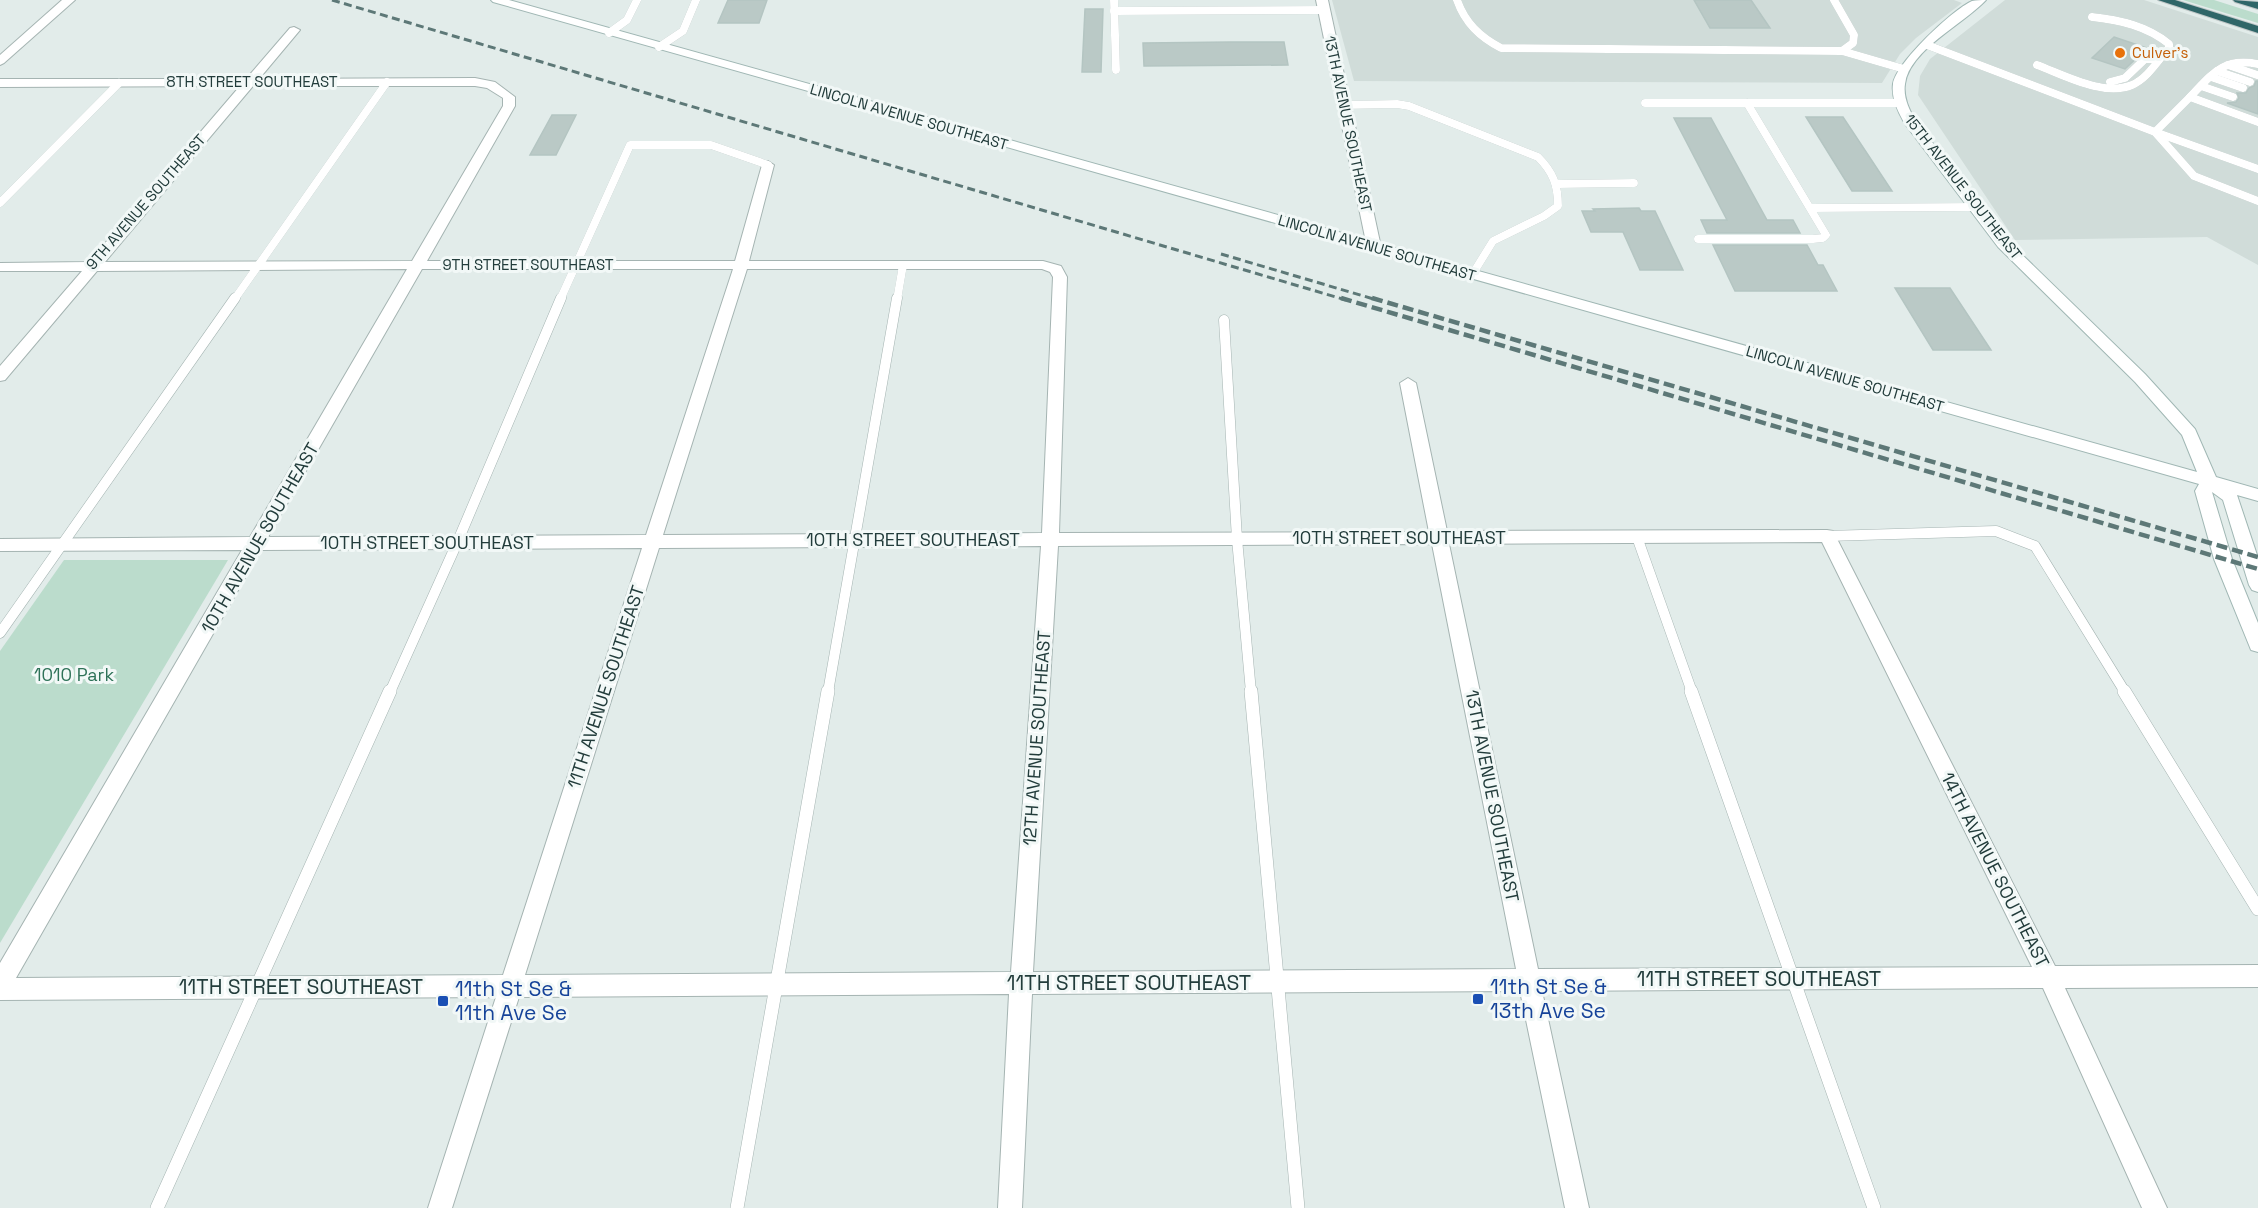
<svg xmlns="http://www.w3.org/2000/svg" width="2258" height="1208" font-family="'Space Grotesk',sans-serif">
	<rect width="100%" height="100%" fill="#e2ecea"/>
	<g fill="#d0dcd9">
		<polygon points="1332,0 1954,0 1962,3 1916,38 1900,54 1882,83 1354,81"/>
		<polygon points="2005,0 2144,0 2258,37 2258,265 2207,237 2015,240 1918,95 1920,76 1930,59"/>
	</g>
	<g fill="#bbdccc">
		<polygon points="2183,0 2214,0 2258,14 2258,23"/>
		<polygon points="64,560 228,560 0,943 0,651"/>
	</g>
	<g fill="#bac9c6" stroke="#b4c5c2" stroke-width="1.5">
		<polygon points="728,0 767,0 759,23 718,23"/>
		<polygon points="1694,0 1751,0 1770,28 1710,28"/>
		<polygon points="1085,9 1103,9 1101,72 1082,72"/>
		<polygon points="2114,37 2147,48 2125,69 2092,58"/>
		<polygon points="1231,42 1284,42 1288,65 1144,66 1143,43"/>
		<polygon points="2256,81 2258,81 2258,114 2227,103 2236,102 2239,98 2237,93 2246,93 2249,88 2254,86"/>
		<polygon points="552,115 576,115 556,155 530,155"/>
		<polygon points="1806,117 1843,117 1892,191 1852,191"/>
		<polygon points="1674,118 1711,118 1767,220 1793,220 1800,233 1707,233 1701,220 1727,220"/>
		<polygon points="1639,208 1641,211 1655,211 1683,270 1640,270 1623,232 1591,232 1582,211 1595,211 1593,209"/>
		<polygon points="1713,245 1807,245 1818,265 1823,265 1837,291 1735,291"/>
		<polygon points="1895,288 1950,288 1991,350 1933,350"/>
	</g>
	<g fill="none" stroke-linecap="round" stroke-linejoin="round">
		<g stroke="#a5b4b2" stroke-width="8">
			<g id="lane-far2">
				<polyline points="1114,0 1116,70"/>
				<path d="M1457,0C1465,23 1480,37 1501,48L1842,51L1904,69"/>
				<polyline points="1834,0 1854,35 1853,43 1842,51"/>
				<polyline points="1114,11 1325,10"/>
				<polyline points="609,33 627,20 637,0"/>
				<polyline points="1927,45 2155,132 2194,176 2258,201"/>
				<polyline points="659,47 683,31 696,0"/>
				<path d="M2037,65C2064,75 2104,97 2132,85C2148,78 2158,60 2169,48V44C2147,26 2120,20 2092,17"/>
				<polyline points="2228,65 2257,75"/>
				<polyline points="2217,71 2250,82"/>
				<polyline points="2211,77 2243,88"/>
				<polyline points="2110,82 2125,78 2145,59 2159,59"/>
				<polyline points="2201,86 2233,97"/>
				<path d="M2190,97C2212,74 2223,57 2258,64"/>
				<polyline points="1645,103 1901,103"/>
				<path d="M1344,105L1397,104L1409,106L1538,157C1553,172 1558,185 1558,206L1544,216L1493,241L1472,275"/>
				<polyline points="2258,122 2190,97 2155,132 2258,169"/>
				<polyline points="1558,184 1634,183"/>
				<polyline points="0,203 119,83"/>
				<polyline points="1812,208 1975,207"/>
				<polyline points="1698,239 1813,239 1823,238 1826,235 1747,103"/>
				<polyline points="234,300 387,82"/>
				<polyline points="560,300 630,145 711,145 768,165"/>
				<polyline points="897,300 903,265"/>
			</g>
		</g>
		<g stroke="#a5b4b2" stroke-width="11">
			<g id="lane-far1">
				<polyline points="1224,320 1237,539 1251,692"/>
				<polyline points="1827,536 1996,531 2035,546 2125,692"/>
				<polyline points="1637,537 1692,692"/>
				<polyline points="0,633 235,298"/>
				<polyline points="390,692 457,543 561,298"/>
				<polyline points="828,692 897,298"/>
			</g>
		</g>
		<g stroke="#a5b4b2" stroke-width="14">
			<g id="lane">
				<polyline points="1251,691 1298,1208"/>
				<polyline points="1691,691 1874,1208"/>
				<polyline points="2124,691 2258,909"/>
				<polyline points="157,1208 390,691"/>
				<polyline points="737,1208 828,691"/>
			</g>
		</g>
		<g stroke="#a5b4b2" stroke-width="2">
			<g id="street">
				<polygon points="62,0 75,0 4,63 0,65 0,55"/>
				<polygon points="1316,0 1328,0 1381,247 1374,251 1367,247"/>
				<path d="M294,27L300,30L259,79L475,78L495,82L515,97V106L427,261H735L762,165L768,161L774,165L749,261H1043L1061,266L1067,277L1059,533L1429,532L1400,383L1408,378L1416,383L1447,531L1827,530L1833,531L2055,966L2258,965V987L2065,988L2167,1208H2142L2043,988L1542,991L1589,1208H1565L1520,991L1032,994L1022,1208H998L1009,994L519,997L452,1208H428L496,997L0,1000V963L242,550L0,551V539L250,537L407,269L97,271L5,380L0,381V366L82,271H0V263L89,262L240,86L0,87V79H246L290,28ZM253,86H475L487,88L503,98V106L412,261L105,262ZM422,269H733L646,535L268,537ZM747,269H1042L1050,272L1053,277L1042,533L663,535ZM1822,542L2032,967L1538,969L1449,544ZM1432,544L1516,969L1033,972L1058,546ZM1041,546L1011,972L525,975L659,548ZM642,548L503,975L16,978L261,550Z"/>
			</g>
		</g>
		<g stroke="#a0b7b4" stroke-width="2">
			<path id="secondary" d="M491,0H509L2197,472L2182,435L2135,382L1998,247L1905,124C1898,112 1891,98 1893,84C1896,63 1952,10 1972,1C1976,0 1981,0 1986,0C1964,24 1909,50 1905,84C1903,97 1909,109 1915,120L2008,241L2145,374L2195,429L2216,477L2258,489V501L2237,495L2258,558V592L2252,590L2249,585L2223,500L2212,492L2232,559L2258,623V652L2251,650L2249,645L2214,559L2195,491L2199,484L493,2Z"/>
		</g>
		<g stroke="#c1c8c8" stroke-width="2">
			<g id="highway">
				<polygon points="2158,0 2175,0 2258,26 2258,33"/>
				<polygon points="2233,0 2258,2 2258,9 2235,2"/>
			</g>
		</g>
		<use href="#lane-far2" stroke="#fff" stroke-width="8"/>
		<use href="#lane-far1" stroke="#fff" stroke-width="10"/>
		<use href="#lane" stroke="#fff" stroke-width="13"/>
		<use href="#street" fill="#fff" fill-rule="evenodd"/>
		<use href="#secondary" fill="#fff" fill-rule="evenodd"/>
		<use href="#highway" fill="#2f6668" fill-rule="evenodd"/>
		<g stroke="#5d7877" stroke-width="3" stroke-dasharray="8 4.5" stroke-linecap="butt">
			<polyline points="332,0 1346,300"/>
			<polyline points="1221,254 1377,300"/>
		</g>
		<g stroke="#5d7877" stroke-width="4.5" stroke-dasharray="11 5" stroke-linecap="butt">
			<polyline points="1341,298 2258,569"/>
			<polyline points="1372,298 2258,557"/>
		</g>
	</g>
	<circle fill="#e8710a" stroke="#f2f8f7" stroke-width="2" cx="2120" cy="53" r="6"/>
	<g fill="#1a4fb4" stroke="#f2f8f7" stroke-width="2">
		<rect x="1472" y="993" width="12" height="12" rx="3"/>
		<rect x="437" y="995" width="12" height="12" rx="3"/>
	</g>
	<g text-anchor="middle" stroke-width="6" stroke-linejoin="round" paint-order="stroke">
		<g font-size="15" fill="#c56008" stroke="#f2f8f7" text-anchor="start">
			<text x="2132" y="58">Culver's</text>
		</g>
		<g font-size="15" fill="#223c3b" stroke="#f2f8f7">
			<text x="252" y="87">8TH STREET SOUTHEAST</text>
			<text transform="translate(909 117) rotate(16)" y="5">LINCOLN AVENUE SOUTHEAST</text>
			<text transform="translate(1348 124) rotate(78)" y="5">13TH AVENUE SOUTHEAST</text>
			<text transform="translate(1963 187) rotate(52)" y="5">15TH AVENUE SOUTHEAST</text>
			<text transform="translate(146 202) rotate(-49)" y="5">9TH AVENUE SOUTHEAST</text>
			<text transform="translate(1377 248) rotate(16)" y="5">LINCOLN AVENUE SOUTHEAST</text>
			<text x="528" y="270">9TH STREET SOUTHEAST</text>
			<text transform="translate(1845 379) rotate(16)" y="5">LINCOLN AVENUE SOUTHEAST</text>
		</g>
		<g font-size="18" fill="#223c3b" stroke="#f2f8f7">
			<text transform="translate(260 538) rotate(-60)" y="6">10TH AVENUE SOUTHEAST</text>
			<text x="1399" y="544">10TH STREET SOUTHEAST</text>
			<text x="913" y="546">10TH STREET SOUTHEAST</text>
			<text x="427" y="549">10TH STREET SOUTHEAST</text>
			<text transform="translate(606 687) rotate(-72)" y="6">11TH AVENUE SOUTHEAST</text>
			<text transform="translate(1037 738) rotate(-86)" y="6">12TH AVENUE SOUTHEAST</text>
			<text transform="translate(1492 796) rotate(79)" y="6">13TH AVENUE SOUTHEAST</text>
			<text transform="translate(1995 870) rotate(63)" y="6">14TH AVENUE SOUTHEAST</text>
		</g>
		<g font-size="18" fill="#2e7258" stroke="#f2f8f7">
			<text x="74" y="681">1010 Park</text>
		</g>
		<g font-size="21" fill="#223c3b" stroke="#f2f8f7">
			<text x="1759" y="986">11TH STREET SOUTHEAST</text>
			<text x="1129" y="990">11TH STREET SOUTHEAST</text>
			<text x="301" y="994">11TH STREET SOUTHEAST</text>
		</g>
		<g font-size="21" fill="#164399" stroke="#f2f8f7" text-anchor="start">
			<text x="1490" y="994">11th St Se &amp;<tspan x="1490" dy="24">13th Ave Se</tspan></text>
			<text x="455" y="996">11th St Se &amp;<tspan x="455" dy="24">11th Ave Se</tspan></text>
		</g>
	</g>
</svg>
